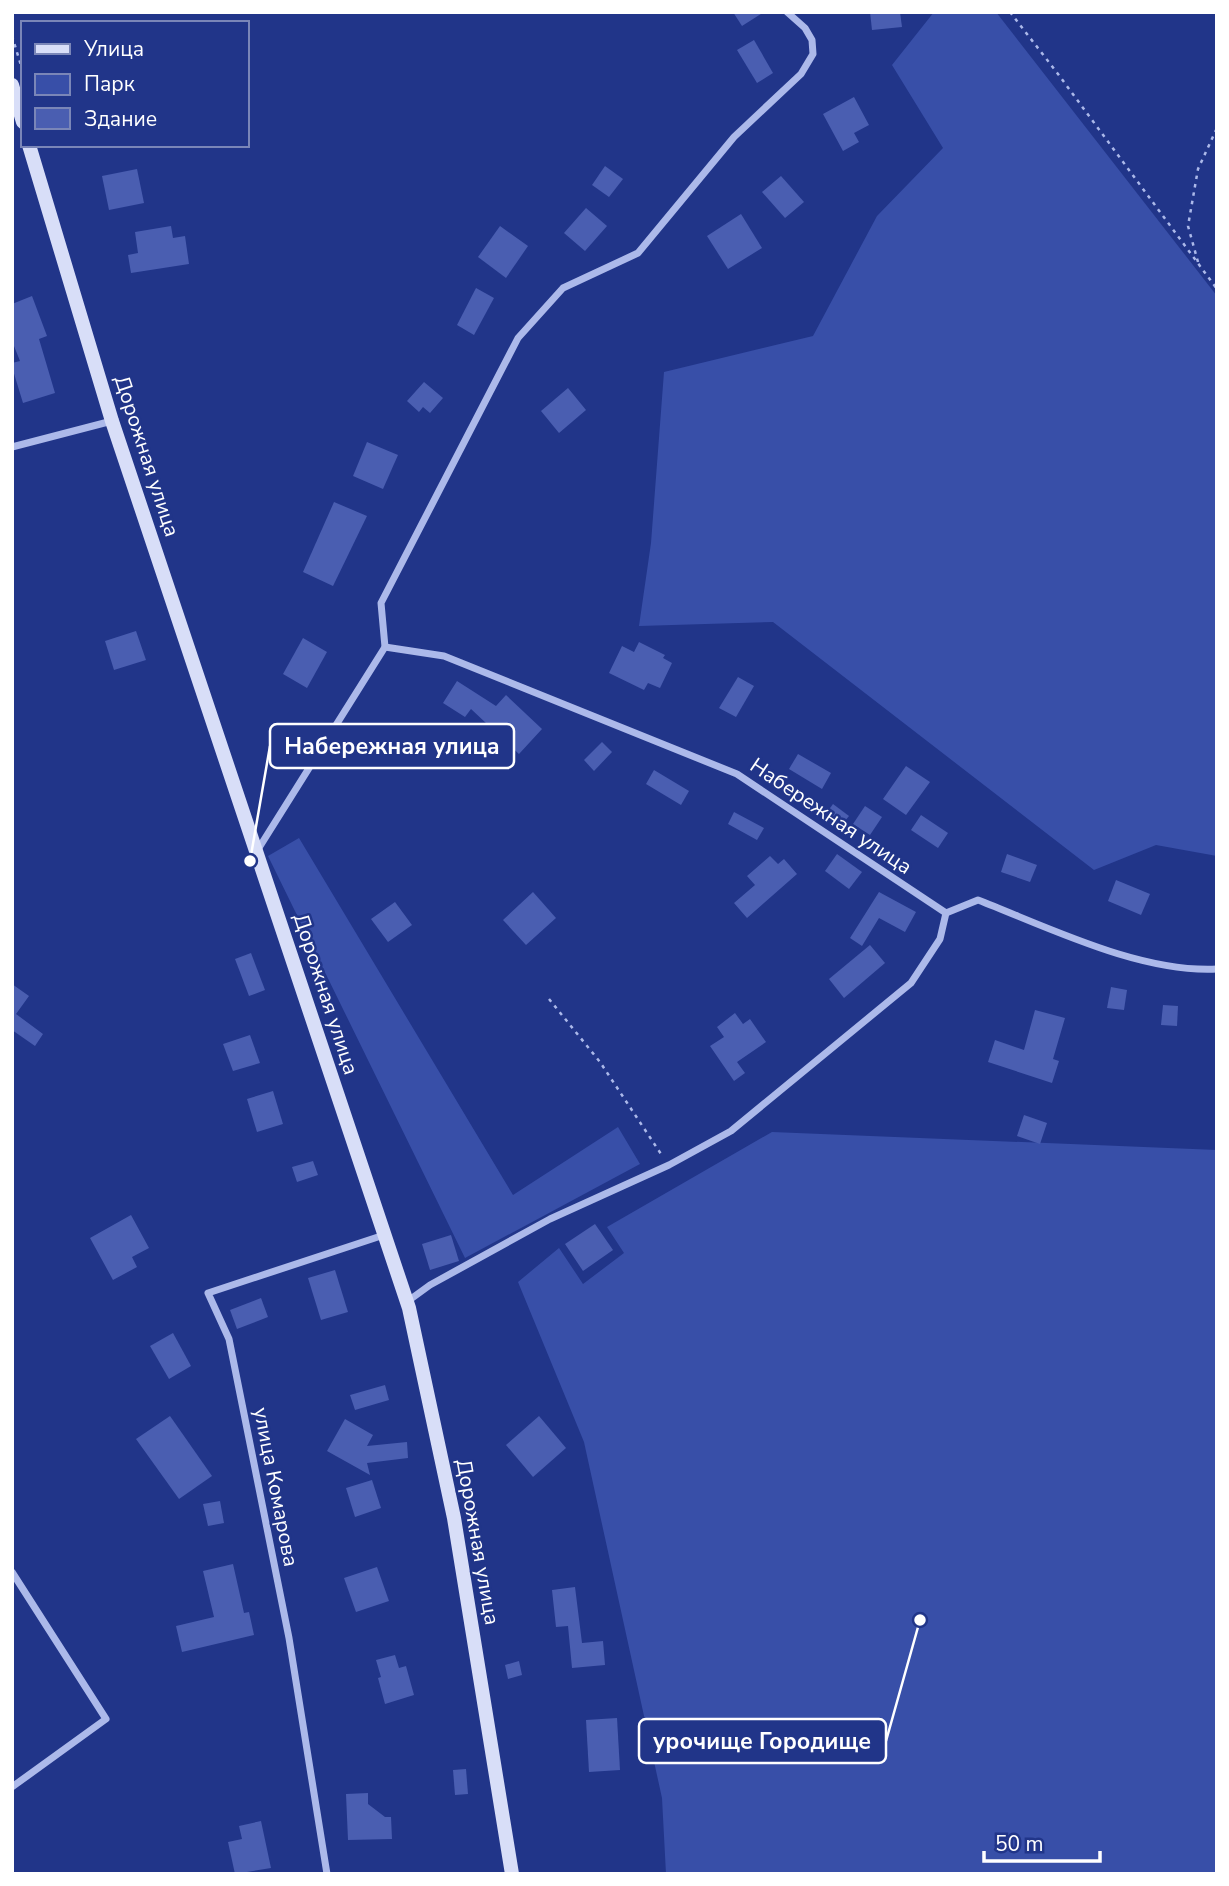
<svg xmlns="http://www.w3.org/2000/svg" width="1229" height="1886" font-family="'Nunito Sans',sans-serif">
	<rect width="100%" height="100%" fill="#213589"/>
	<g fill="#384fa8">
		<polygon points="934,12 996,12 1217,296 1217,856 1156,845 1094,870 773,622 639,626 651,543 664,372 813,336 877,216 943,148 892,65"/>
		<polygon points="299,838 513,1195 618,1127 640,1164 465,1258 268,856"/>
		<polygon points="772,1132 1217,1150 1217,1874 666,1874 662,1798 584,1442 518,1282 559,1248 583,1284 624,1253 607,1227"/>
	</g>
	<g fill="#4a5eb1">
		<polygon points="733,12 764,12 742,26"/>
		<polygon points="870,12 900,12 902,27 872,30"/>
		<polygon points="754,40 773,73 757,83 737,50"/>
		<polygon points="854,97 869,125 854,133 859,142 843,151 823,114"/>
		<polygon points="605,166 623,179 609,197 592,185"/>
		<polygon points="137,169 144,203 109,210 102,176"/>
		<polygon points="781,176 804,202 785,218 762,192"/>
		<polygon points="586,208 607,226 585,251 564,233"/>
		<polygon points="741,214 762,248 728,269 707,236"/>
		<polygon points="171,226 173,238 185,236 189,264 131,273 128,255 138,253 135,232"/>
		<polygon points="500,226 528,246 506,278 478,257"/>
		<polygon points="476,288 494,298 474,335 457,325"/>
		<polygon points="32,296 47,336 39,339 55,393 23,403 12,367 12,363 20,361 12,341 12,304"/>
		<polygon points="424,382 443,398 430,413 423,407 419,412 407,401"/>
		<polygon points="568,388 586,410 559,433 541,411"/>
		<polygon points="367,442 398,455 383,489 353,476"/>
		<polygon points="334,502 367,516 333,586 303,572"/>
		<polygon points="136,631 146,660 114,670 105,641"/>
		<polygon points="303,638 327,652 307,688 283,674"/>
		<polygon points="639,642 665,655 663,658 672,663 660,688 648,683 644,690 609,673 622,646 634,652"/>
		<polygon points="738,677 754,686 736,717 719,708"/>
		<polygon points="457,681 496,706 506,695 542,729 519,754 471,709 465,717 443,703"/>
		<polygon points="602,742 612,752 594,771 584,760"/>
		<polygon points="798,754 831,773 822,789 789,769"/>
		<polygon points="906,766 930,782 906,815 883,799"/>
		<polygon points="654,770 689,791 681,805 646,784"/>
		<polygon points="833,804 849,816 840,827 825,815"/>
		<polygon points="865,806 882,817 870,835 853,824"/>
		<polygon points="734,812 764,828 757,840 728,824"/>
		<polygon points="921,815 948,833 938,848 911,830"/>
		<polygon points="837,854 862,872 849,889 825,871"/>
		<polygon points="1007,854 1037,865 1030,882 1001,872"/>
		<polygon points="770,856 778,864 784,859 797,874 747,918 734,903 755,885 747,876"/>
		<polygon points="1116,880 1150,894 1141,915 1108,901"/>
		<polygon points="533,892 556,918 526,945 503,920"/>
		<polygon points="879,892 916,912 905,932 879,918 862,946 850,938"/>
		<polygon points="395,902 412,925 388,942 371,919"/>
		<polygon points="870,945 885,963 844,998 829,979"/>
		<polygon points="251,953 265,990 249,996 235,959"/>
		<polygon points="12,984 29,996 16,1014 43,1034 35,1046 12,1030"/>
		<polygon points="1111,987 1127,990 1124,1010 1107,1008"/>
		<polygon points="1163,1005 1178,1006 1177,1026 1161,1025"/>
		<polygon points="1035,1010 1065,1018 1053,1059 1059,1061 1052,1083 988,1062 995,1040 1024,1050"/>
		<polygon points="735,1013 743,1024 750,1019 766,1042 737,1062 745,1073 734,1081 710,1046 724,1037 717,1027"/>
		<polygon points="250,1035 260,1063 233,1071 223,1044"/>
		<polygon points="273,1091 283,1124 257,1132 247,1099"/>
		<polygon points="1024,1115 1047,1123 1040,1144 1017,1136"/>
		<polygon points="313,1161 318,1175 297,1182 292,1167"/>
		<polygon points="131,1215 149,1248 132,1257 137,1267 113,1280 90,1238"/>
		<polygon points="595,1224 613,1250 583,1271 565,1244"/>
		<polygon points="451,1235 459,1261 430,1270 422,1244"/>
		<polygon points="335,1270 348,1312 321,1320 308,1278"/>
		<polygon points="261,1298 268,1317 237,1329 230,1310"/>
		<polygon points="173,1333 191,1366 169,1379 150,1346"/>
		<polygon points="385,1385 389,1400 355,1410 350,1395"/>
		<polygon points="170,1416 212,1476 179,1499 136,1439"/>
		<polygon points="539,1416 566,1448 533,1477 506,1445"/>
		<polygon points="345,1419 373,1435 367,1446 407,1442 408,1458 367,1463 370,1475 327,1451"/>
		<polygon points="372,1480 381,1508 355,1517 346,1488"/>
		<polygon points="220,1501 224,1523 208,1526 203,1504"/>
		<polygon points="233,1564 244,1613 249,1612 254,1635 182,1652 176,1626 214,1617 203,1571"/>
		<polygon points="377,1567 389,1601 356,1612 344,1578"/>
		<polygon points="575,1587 582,1643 603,1641 605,1665 572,1668 568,1626 556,1627 552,1590"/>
		<polygon points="395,1655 399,1668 406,1666 414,1695 385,1704 378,1678 381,1677 376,1660"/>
		<polygon points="519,1661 522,1675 508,1679 505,1665"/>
		<polygon points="617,1718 620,1770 589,1772 586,1720"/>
		<polygon points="466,1769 468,1794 455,1795 453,1770"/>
		<polygon points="368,1793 368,1804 385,1817 391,1817 392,1839 348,1840 346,1794"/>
		<polygon points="261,1821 271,1868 235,1874 228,1842 242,1839 239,1826"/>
	</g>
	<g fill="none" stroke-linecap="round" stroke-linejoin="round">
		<g stroke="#acb9ea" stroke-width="2.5" stroke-dasharray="3.5 5" stroke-linecap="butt">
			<polyline points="1010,12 1058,74 1217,289"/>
			<polyline points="12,36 23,72"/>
			<polyline points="1198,262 1188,226 1198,169 1217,128"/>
			<polyline points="549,999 600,1062 663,1157"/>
		</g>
		<g stroke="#acb9ea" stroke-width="7">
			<polyline points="12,447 112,421"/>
			<path d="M385,647L444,656L737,774L946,913L978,900C1050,928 1140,973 1217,969"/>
			<polyline points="257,851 385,647 381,603 518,338 563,288 638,253 734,137 801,74 813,54 812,40 805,28 787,12"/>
			<polyline points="408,1301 430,1285 550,1219 669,1165 731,1131 911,983 940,939 946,913"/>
			<polyline points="12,1572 106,1719 12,1787"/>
			<polyline points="327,1874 289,1638 229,1339 208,1293 384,1235"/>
		</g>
		<g stroke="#d8def8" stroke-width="14">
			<polyline points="12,85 23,122"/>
			<polyline points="29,145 112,421 409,1308 454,1518 512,1874"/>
		</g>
	</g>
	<g text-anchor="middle" stroke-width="5" stroke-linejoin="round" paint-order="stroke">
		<g font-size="21" fill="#fff" stroke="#213589">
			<text transform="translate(147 456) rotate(72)" y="7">Дорожная улица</text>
			<text transform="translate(831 816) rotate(34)" y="7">Набережная улица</text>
			<text transform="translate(326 994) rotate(72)" y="7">Дорожная улица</text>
			<text transform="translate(276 1487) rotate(79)" y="7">улица Комарова</text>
			<text transform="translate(478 1542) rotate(80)" y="7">Дорожная улица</text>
		</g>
	</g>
	<path fill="none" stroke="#fff" stroke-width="2.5" d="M250 861L270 746M920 1620L886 1741"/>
	<g fill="#fff" stroke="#213589" stroke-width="2.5">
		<circle cx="250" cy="861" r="7"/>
		<circle cx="920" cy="1620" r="7"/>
	</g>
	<g fill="#213589" stroke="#fff" stroke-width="2.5">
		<rect x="270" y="724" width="244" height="44" rx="7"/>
		<rect x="639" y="1719" width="247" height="44" rx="7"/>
	</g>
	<g font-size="23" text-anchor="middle" font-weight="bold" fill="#fff">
		<text x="392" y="754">Набережная улица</text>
		<text x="762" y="1749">урочище Городище</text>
	</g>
	<rect width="1229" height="1886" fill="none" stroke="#ffffff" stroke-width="28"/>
	<rect x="21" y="21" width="228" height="126" fill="#213589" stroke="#7a86b8" stroke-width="2"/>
	<rect x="35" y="44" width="35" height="10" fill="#d8def8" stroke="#7a86b8" stroke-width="2"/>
	<text x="84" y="56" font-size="21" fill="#ffffff">Улица</text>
	<rect x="35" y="74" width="35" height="21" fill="#384fa8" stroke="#7a86b8" stroke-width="2"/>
	<text x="84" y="91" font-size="21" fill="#ffffff">Парк</text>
	<rect x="35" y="108" width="35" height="21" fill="#4a5eb1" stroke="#7a86b8" stroke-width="2"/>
	<text x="84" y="126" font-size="21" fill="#ffffff">Здание</text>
	<path d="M984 1851v10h116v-10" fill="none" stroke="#ffffff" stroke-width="3.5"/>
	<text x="995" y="1851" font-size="21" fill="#ffffff" stroke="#213589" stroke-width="5" paint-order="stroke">50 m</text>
</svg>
